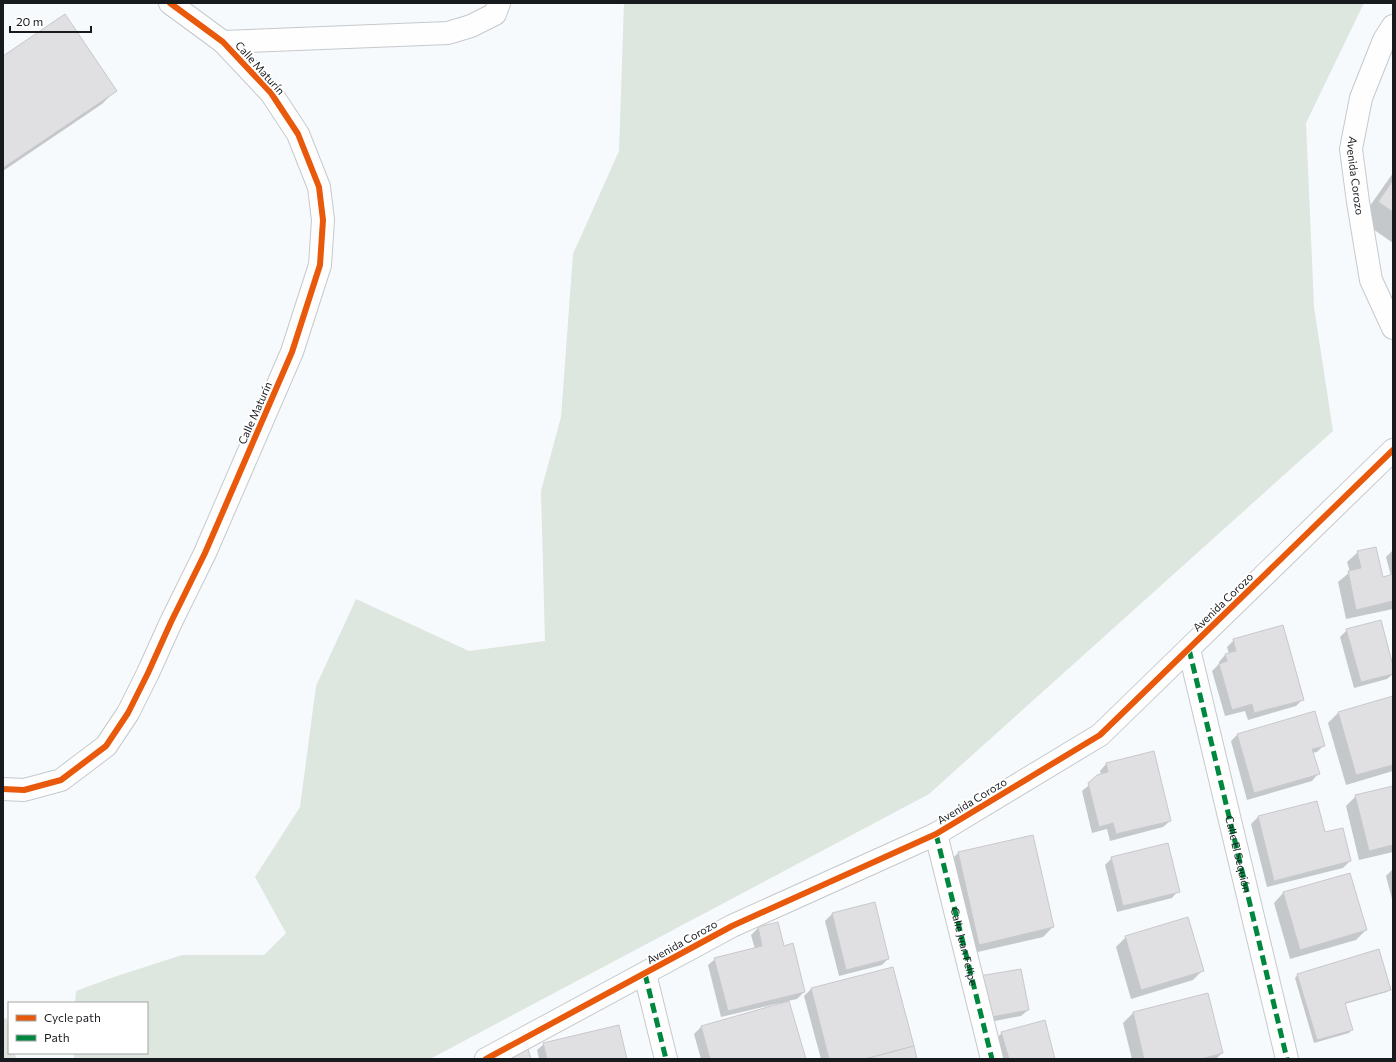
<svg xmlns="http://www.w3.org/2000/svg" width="1396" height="1062" font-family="Commissioner,sans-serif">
	<rect width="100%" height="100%" fill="#f7fafd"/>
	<g fill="#dde6df">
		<polygon points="624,3 1364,3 1306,123 1314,307 1333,431 929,794 430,1059 74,1059 74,1053 147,1053 147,1003 75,1003 76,991 111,978 182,955 264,955 286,933 255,877 300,807 316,686 356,599 469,651 545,641 541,491 561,417 573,254 619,151"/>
		<polygon points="7,1018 9,1029 9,1053 15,1053 16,1059 3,1059 3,1019"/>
	</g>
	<g fill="#0003">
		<polygon points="3,58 115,91 102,104 3,171"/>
		<polygon points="1393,173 1393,243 1360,220"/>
		<polygon points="1393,550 1393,609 1346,619 1338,582 1350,572 1347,562 1358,552 1382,578 1391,576 1386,557"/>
		<polygon points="1347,630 1393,670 1393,674 1387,679 1354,688 1340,637"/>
		<polygon points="1234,640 1303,699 1296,706 1248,720 1245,711 1225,716 1212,671 1219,664 1219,662 1225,655 1229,654 1227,647"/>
		<polygon points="1393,697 1393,771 1346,785 1328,723 1338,713"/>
		<polygon points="1237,735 1324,745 1317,752 1312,753 1318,774 1312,781 1247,800 1231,741"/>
		<polygon points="1106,764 1170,821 1163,827 1110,841 1107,829 1092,833 1082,791 1101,775 1100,771"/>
		<polygon points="1393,787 1393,852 1359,860 1346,806 1356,796"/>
		<polygon points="1317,802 1325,834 1350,861 1343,868 1267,887 1251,824 1258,817"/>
		<polygon points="958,853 1053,927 1043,937 969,954 948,863"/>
		<polygon points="1112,858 1178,891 1172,898 1117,912 1105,865"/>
		<polygon points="1393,869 1393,903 1386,876"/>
		<polygon points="1284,892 1366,930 1356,940 1290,959 1274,903"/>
		<polygon points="874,903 888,959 882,965 839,976 825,921 832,914"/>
		<polygon points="777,923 783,947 804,992 797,999 788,1001 805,1059 701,1059 694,1034 701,1027 780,1005 780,1003 721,1017 708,965 715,959 755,949 751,935 758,928"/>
		<polygon points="1126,937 1203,970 1193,980 1131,999 1116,947"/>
		<polygon points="892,968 916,1059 821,1059 804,996 811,989"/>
		<polygon points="1298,974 1390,989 1387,992 1345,1004 1352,1029 1349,1033 1314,1043 1295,978"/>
		<polygon points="972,984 1028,1010 1021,1016 979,1024"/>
		<polygon points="1207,994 1222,1053 1216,1059 1132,1059 1123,1023 1133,1013"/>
		<polygon points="1002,1033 1054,1059 1000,1059 995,1039"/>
		<polygon points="544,1044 626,1059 539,1059 537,1050"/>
	</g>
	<g fill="#e0e0e2" stroke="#c9c8cc">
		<polygon points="65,14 117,91 3,168 3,56"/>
		<polygon points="1393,180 1393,212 1378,202"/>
		<polygon points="1376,547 1383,577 1393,574 1393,601 1356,610 1348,571 1361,568 1357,551"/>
		<polygon points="1381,620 1393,666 1393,674 1361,682 1346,629"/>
		<polygon points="1283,625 1304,700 1254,713 1252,704 1232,710 1219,664 1227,661 1225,654 1236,651 1233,639"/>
		<polygon points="1393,696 1393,765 1356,775 1338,712"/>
		<polygon points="1315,711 1325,746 1312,749 1320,774 1254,793 1237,734"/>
		<polygon points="1154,751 1171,821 1116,834 1113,823 1099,827 1088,783 1097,775 1108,772 1106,763"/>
		<polygon points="1393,786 1393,845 1369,851 1355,795"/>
		<polygon points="1317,801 1325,832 1343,828 1351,861 1274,881 1258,816"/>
		<polygon points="1033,835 1054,927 979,945 958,852"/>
		<polygon points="1168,843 1180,892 1123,906 1111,857"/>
		<polygon points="1350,873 1367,930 1300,950 1283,892"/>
		<polygon points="875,902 889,959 846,970 832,913"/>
		<polygon points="1188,917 1204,971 1141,990 1125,936"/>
		<polygon points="778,922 784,946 793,943 805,992 728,1011 714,958 762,946 758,927"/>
		<polygon points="1379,949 1391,990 1345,1003 1353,1030 1317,1040 1297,974"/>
		<polygon points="893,967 914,1046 865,1059 829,1059 811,988"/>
		<polygon points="1021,969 1029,1010 986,1018 979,976"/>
		<polygon points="1208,993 1223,1053 1201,1059 1144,1059 1133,1012"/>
		<polygon points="789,1001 806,1059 710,1059 701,1026"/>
		<polygon points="1045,1020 1055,1059 1009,1059 1001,1032"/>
		<polygon points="619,1025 627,1059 547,1059 543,1043"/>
		<polygon points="914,1046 917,1059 865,1059"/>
		<polygon points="528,1049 531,1059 511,1059 515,1055"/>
	</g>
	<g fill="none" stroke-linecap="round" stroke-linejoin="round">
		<g stroke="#c6c9cc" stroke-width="24">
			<g id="minor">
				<path id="s1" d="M1393,26L1384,40L1361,98L1351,149L1358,202L1371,280L1393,328"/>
				<polyline points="223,42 448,33 471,26 495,14 499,3"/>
				<path id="s2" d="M1189,649L1287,1059"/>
				<polyline points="3,789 24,790 61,780 106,746 128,713 148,673 171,622 205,553 292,352 320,265 323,220 319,187 298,134 271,93 223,42 170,3"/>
				<path id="s3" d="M936,834L992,1059"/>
				<polyline points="645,974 666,1059"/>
				<polyline points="486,1059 732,926 936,834 1100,735 1393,450"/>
			</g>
		</g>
		<use href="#minor" stroke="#fefeff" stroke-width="22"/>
		<g stroke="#00873e" stroke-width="5" stroke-dasharray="10 5" stroke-linecap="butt">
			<polyline points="1189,649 1287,1059"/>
			<polyline points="936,834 992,1059"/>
			<polyline points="645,974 666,1059"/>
		</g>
		<g stroke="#fff" stroke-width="8">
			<g id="cycleway">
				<polyline points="3,789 24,790 61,780 106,746 128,713 148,673 171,622 205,553 292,352 320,265 323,220 319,187 298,134 271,93 223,42 170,3"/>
				<polyline points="486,1059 732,926 936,834 1100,735 1393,450"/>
			</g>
		</g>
		<use href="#cycleway" stroke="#e8590c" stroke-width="6"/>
	</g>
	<g text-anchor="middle" stroke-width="4" stroke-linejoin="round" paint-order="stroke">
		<g font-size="11" fill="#181b1e" stroke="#fff">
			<text transform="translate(260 68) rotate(48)" y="4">Calle Maturín</text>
			<text dy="4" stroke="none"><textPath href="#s1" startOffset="158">Avenida Corozo</textPath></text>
			<text transform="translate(255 413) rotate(-66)" y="4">Calle Maturín</text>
			<text transform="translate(1223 602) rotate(-44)" y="4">Avenida Corozo</text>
			<text transform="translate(972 801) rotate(-31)" y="4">Avenida Corozo</text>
			<text dy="4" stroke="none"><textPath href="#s2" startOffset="211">Calle El Sequión</textPath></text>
			<text transform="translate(682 942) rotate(-29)" y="4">Avenida Corozo</text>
			<text dy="4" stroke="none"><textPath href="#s3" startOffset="116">Calle Juan Felipe</textPath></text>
		</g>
	</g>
	<rect width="1396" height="1062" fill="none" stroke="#181b1e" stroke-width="8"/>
	<rect x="8" y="1002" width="140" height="52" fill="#ffffff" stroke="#a3a4a5"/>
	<rect x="16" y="1015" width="20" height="6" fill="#e8590c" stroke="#a3a4a5"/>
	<text x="44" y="1022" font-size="12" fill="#181b1e">Cycle path</text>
	<rect x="16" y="1035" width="20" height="6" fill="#00873e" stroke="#a3a4a5"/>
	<text x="44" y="1042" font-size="12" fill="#181b1e">Path</text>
	<path d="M10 26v6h81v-6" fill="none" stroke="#181b1e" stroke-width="2"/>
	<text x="16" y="26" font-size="12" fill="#181b1e" stroke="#ffffff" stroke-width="3" paint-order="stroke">20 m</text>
</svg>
